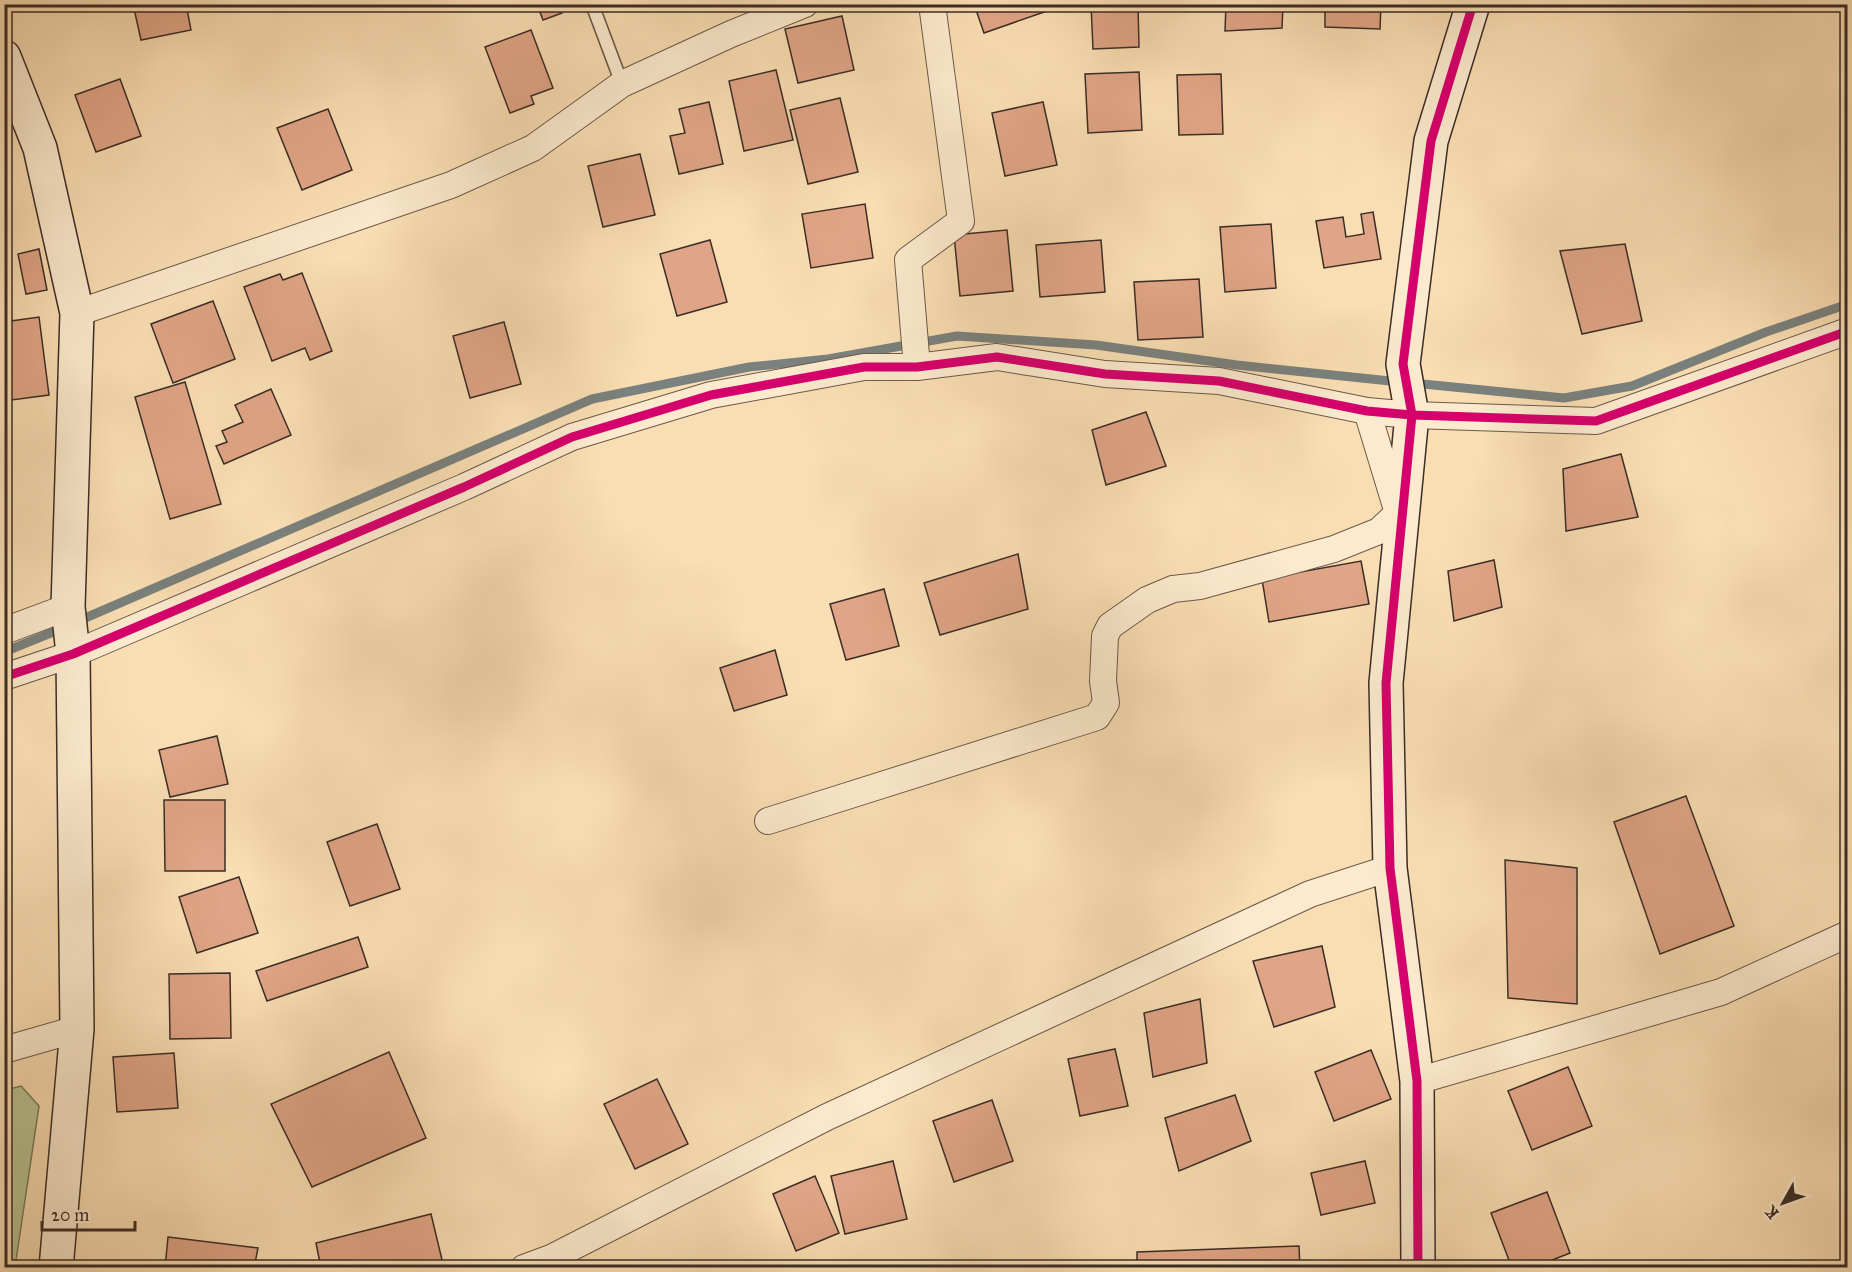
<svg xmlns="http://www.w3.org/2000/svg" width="1852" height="1272" font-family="'IM FELL Great Primer',serif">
	<rect width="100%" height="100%" fill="#fadeb3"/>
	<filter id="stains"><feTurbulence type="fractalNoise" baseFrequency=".00333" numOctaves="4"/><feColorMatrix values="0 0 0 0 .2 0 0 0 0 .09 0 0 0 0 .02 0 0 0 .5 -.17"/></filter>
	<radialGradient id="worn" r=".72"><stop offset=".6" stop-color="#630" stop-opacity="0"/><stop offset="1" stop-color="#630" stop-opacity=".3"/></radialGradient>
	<polygon fill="#b9c291" stroke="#7a785c" stroke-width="1.5" points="21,1086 39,1106 15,1267 5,1267 5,1090"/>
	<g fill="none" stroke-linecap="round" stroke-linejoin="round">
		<g stroke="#7a817e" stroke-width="9">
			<polyline points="1413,383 1564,398 1632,386 1766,332 1848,304"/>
			<polyline points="76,622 592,399 749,367 828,359 957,336 1096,345 1237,365 1400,382"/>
			<polyline points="4,652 63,628"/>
		</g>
	</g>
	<g fill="#e0a586" stroke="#3b2d27" stroke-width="1.5">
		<polygon points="133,4 186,4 191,30 141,40"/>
		<polygon points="537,4 559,4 562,13 543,20"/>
		<polygon points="974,4 1044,4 1047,11 984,33"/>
		<polygon points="1091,4 1138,4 1139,47 1093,49"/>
		<polygon points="1226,4 1283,4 1282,28 1225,31"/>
		<polygon points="1325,4 1381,4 1380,29 1325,27"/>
		<polygon points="842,16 854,70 798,83 785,29"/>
		<polygon points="531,30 553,88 531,96 534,104 510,113 485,47"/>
		<polygon points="776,70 793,140 744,151 729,81"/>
		<polygon points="1139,72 1142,130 1088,133 1085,74"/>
		<polygon points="1221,74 1223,134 1179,135 1177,75"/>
		<polygon points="120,79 141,136 96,152 75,95"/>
		<polygon points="840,98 858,172 808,184 790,110"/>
		<polygon points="709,102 723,164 679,174 670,136 685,133 679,109"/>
		<polygon points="1043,102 1057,165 1005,176 992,113"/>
		<polygon points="328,109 352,170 302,190 277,128"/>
		<polygon points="640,154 655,215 603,227 588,166"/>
		<polygon points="865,204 873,258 811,268 802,214"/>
		<polygon points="1373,212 1381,259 1324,268 1316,221 1343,217 1346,237 1364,234 1361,214"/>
		<polygon points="1271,224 1276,288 1225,292 1220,227"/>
		<polygon points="1007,230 1013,291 960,296 954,235"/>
		<polygon points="710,240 727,302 677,316 660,254"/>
		<polygon points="1101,240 1105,292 1040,297 1036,245"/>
		<polygon points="1625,244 1642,321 1582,334 1560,251"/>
		<polygon points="39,249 47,290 26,294 18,254"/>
		<polygon points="302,273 332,351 310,360 305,348 272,361 244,287 280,274 283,280"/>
		<polygon points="1199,279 1203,337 1138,340 1134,282"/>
		<polygon points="213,301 235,359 173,383 151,324"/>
		<polygon points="39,317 49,395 4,401 4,322"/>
		<polygon points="504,322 521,384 470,398 453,336"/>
		<polygon points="185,382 221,504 170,519 135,397"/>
		<polygon points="271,389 291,435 224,464 216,446 227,442 222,431 243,422 235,405"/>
		<polygon points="1146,412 1166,466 1106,485 1092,430"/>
		<polygon points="1621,454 1638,517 1566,531 1563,469"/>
		<polygon points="1018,554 1028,609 940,635 924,583"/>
		<polygon points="1494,560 1502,607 1454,621 1448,571"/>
		<polygon points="1361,561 1369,604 1269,622 1262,579"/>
		<polygon points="884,589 899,646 846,660 830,604"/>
		<polygon points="775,650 787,695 734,711 720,668"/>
		<polygon points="217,736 228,784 170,797 159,750"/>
		<polygon points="1686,796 1734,926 1660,954 1614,822"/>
		<polygon points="164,800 225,800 225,871 165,871"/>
		<polygon points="377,824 400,889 350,906 327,842"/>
		<polygon points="1505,860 1577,868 1577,1004 1508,998"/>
		<polygon points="239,877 258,933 197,953 179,897"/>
		<polygon points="358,937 368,967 267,1001 256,971"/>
		<polygon points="1322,946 1335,1007 1274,1027 1253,961"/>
		<polygon points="230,973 231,1038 170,1039 169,974"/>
		<polygon points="1200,999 1207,1063 1153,1077 1144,1013"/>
		<polygon points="1115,1049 1128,1106 1080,1116 1068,1059"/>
		<polygon points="1371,1050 1391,1099 1334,1121 1315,1072"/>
		<polygon points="389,1052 426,1138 312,1187 271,1104"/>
		<polygon points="174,1053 178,1108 117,1112 113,1057"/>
		<polygon points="1568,1067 1592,1126 1532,1150 1508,1091"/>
		<polygon points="657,1079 688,1144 635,1169 604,1104"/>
		<polygon points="1235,1095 1251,1141 1179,1171 1165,1118"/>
		<polygon points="992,1100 1013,1161 954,1182 933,1121"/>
		<polygon points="893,1161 907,1219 845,1234 831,1176"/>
		<polygon points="1365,1161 1375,1203 1321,1215 1311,1173"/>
		<polygon points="815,1176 839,1233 796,1251 773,1194"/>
		<polygon points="1547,1192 1570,1253 1532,1268 1512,1268 1491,1213"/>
		<polygon points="431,1214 444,1268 321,1268 316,1243"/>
		<polygon points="168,1237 258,1248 254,1268 165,1268"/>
		<polygon points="1299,1246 1300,1268 1137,1268 1137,1252"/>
	</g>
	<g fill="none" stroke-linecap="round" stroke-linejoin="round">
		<g stroke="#6b594a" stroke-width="15">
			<polyline id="lane" points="592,4 622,84"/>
		</g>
		<g stroke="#6b594a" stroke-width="28">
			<g id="street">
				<polyline points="77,313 451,185 533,148 622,84 731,34 805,4"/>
				<polyline points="917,367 908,260 961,221 932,4"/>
				<polyline points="4,631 68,607"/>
				<polyline points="4,677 73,654 464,487 572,437 711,395 864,367 917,367 997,357 1105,374 1219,381 1367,411 1412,415 1596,421 1848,331"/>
				<polyline points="768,821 1097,717 1106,703 1103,681 1105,636 1110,626 1147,600 1173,589 1200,586 1334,549 1379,531 1398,513 1367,411"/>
				<polyline points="4,1050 77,1029"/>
				<polyline points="1417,1081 1721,992 1848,934"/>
				<polyline points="524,1268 551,1258 827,1117 1310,894 1390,868"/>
			</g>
		</g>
		<g stroke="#3b2d27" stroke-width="36">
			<g id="secondary">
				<polyline points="4,57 40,148 77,313 68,607 73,654 77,1029 56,1268"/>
				<polyline points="1418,1268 1417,1081 1390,868 1386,683 1412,415 1403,364 1431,141 1473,4"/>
			</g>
		</g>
		<use href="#lane" stroke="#fceace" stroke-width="12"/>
		<use href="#street" stroke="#fceace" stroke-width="26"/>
		<use href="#secondary" stroke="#fceace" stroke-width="33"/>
		<g stroke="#fceace" stroke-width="13">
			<g id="cycleway">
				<polyline points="4,677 73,654 464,487 572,437 711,395 864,367 917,367 997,357 1105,374 1219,381 1367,411 1412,415 1596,421 1848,331"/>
				<polyline points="1418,1268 1417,1081 1390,868 1386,683 1412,415 1403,364 1431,141 1473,4"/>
			</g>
		</g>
		<use href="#cycleway" stroke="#d6006c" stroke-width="9"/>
	</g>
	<rect width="1852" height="1272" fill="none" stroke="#fadeb3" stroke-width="24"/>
	<rect x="6" y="6" width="1840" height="1260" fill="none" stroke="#3b2d27" stroke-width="3"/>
	<rect x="12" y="12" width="1828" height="1248" fill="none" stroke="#3b2d27" stroke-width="1.5"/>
	<g transform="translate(1783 1203) rotate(230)" stroke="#fceace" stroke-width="4.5" paint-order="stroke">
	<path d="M0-4.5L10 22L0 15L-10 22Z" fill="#3b2d27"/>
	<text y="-9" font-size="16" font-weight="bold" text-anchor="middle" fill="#3b2d27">K</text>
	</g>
	<path d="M42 1221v9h93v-9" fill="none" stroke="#3b2d27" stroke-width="3"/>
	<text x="51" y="1221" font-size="18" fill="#3b2d27" stroke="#fceace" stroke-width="4.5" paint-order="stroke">20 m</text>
	<rect width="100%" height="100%" filter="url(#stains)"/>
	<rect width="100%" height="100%" fill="url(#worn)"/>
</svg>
